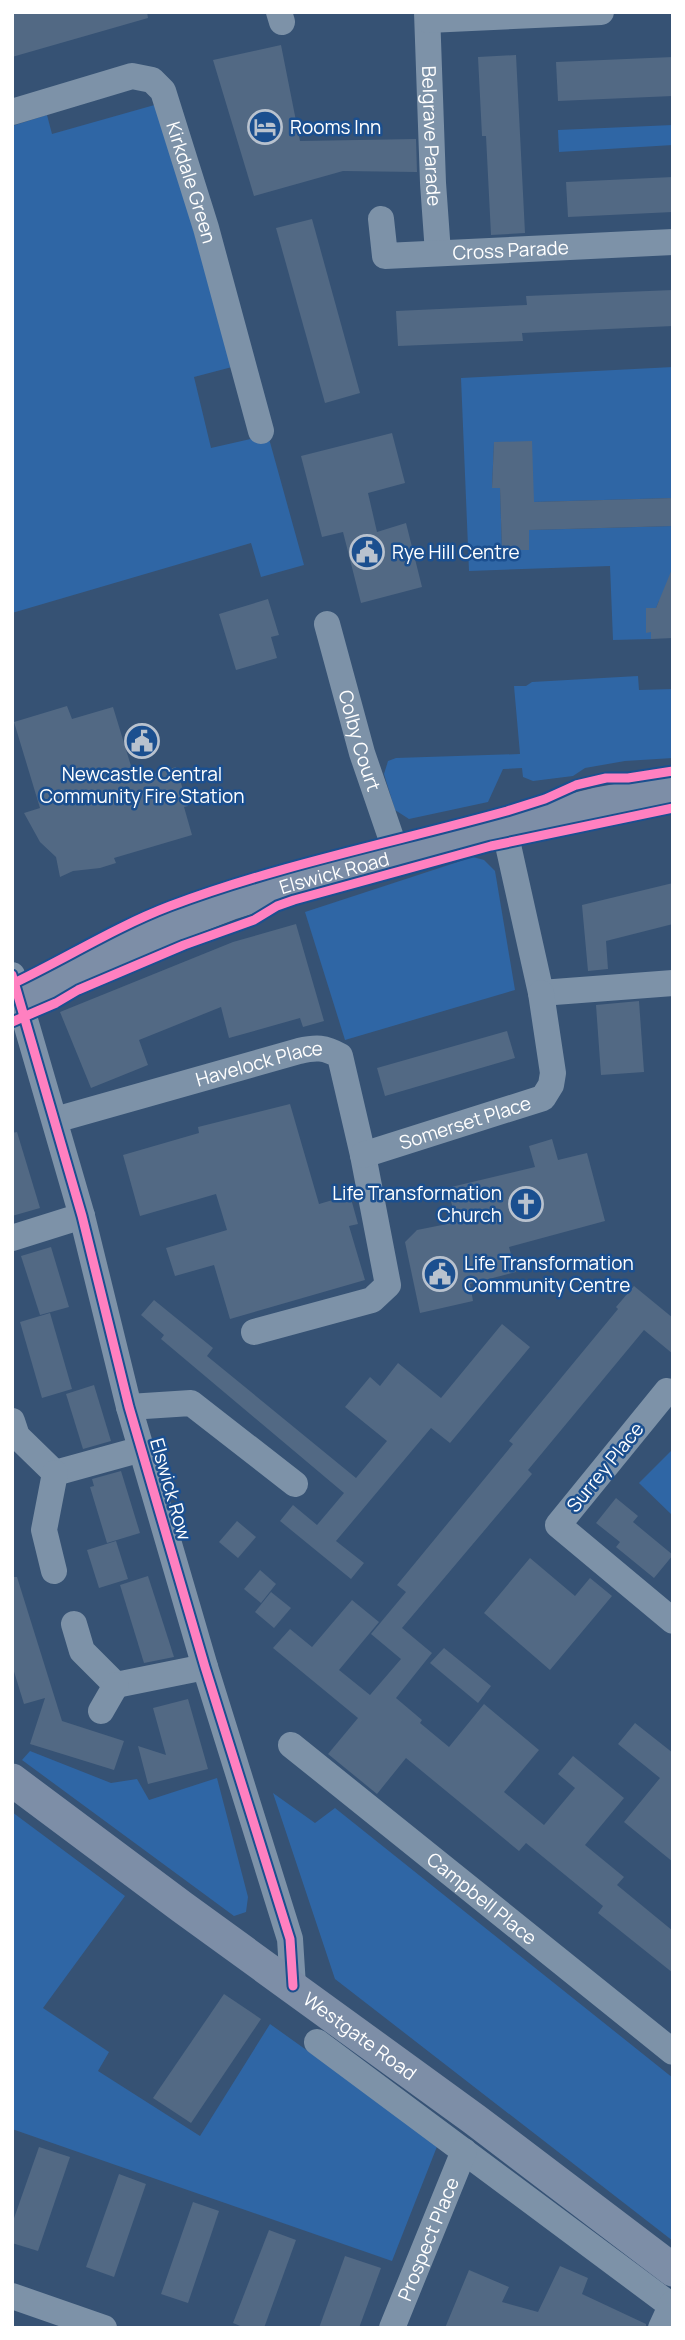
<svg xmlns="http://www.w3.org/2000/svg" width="685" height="2340" font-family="Manrope,sans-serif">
	<rect width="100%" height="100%" fill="#365274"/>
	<g fill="#2f66a5">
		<polygon points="158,104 232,367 194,377 211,448 268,435 304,565 261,577 251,543 12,613 12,126 47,115 52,134"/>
		<polygon points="673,125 673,145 559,152 558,130"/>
		<polygon points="673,367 673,498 534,502 494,443 492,487 500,488 502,550 529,550 529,530 673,526 673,607 659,601 656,608 646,608 646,632 651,632 651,639 613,640 610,566 469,571 461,378"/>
		<polygon points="638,676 639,690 673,689 673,758 625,761 585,768 573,776 533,781 523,777 522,768 503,769 488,802 409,819 395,810 384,774 388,761 396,758 520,754 514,686 526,686 532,682"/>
		<polygon points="473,857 484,860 495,871 515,990 345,1040 305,912"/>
		<polygon points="673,1449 673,1516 639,1483"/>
		<polygon points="30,1751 111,1783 137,1779 149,1800 217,1778 248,1897 246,1912 234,1916 22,1760"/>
		<polygon points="273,1793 315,1823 335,1808 673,2078 673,2241 335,1979"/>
		<polygon points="12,1812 125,1896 43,2008 109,2052 98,2071 200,2136 270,2024 438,2144 392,2261 12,2129"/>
	</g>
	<g fill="#526984">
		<polygon points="12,12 147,12 148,18 12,57"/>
		<polygon points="281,45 300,141 416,139 417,172 343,171 254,196 213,60"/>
		<polygon points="516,55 525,233 491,235 486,136 482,136 478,57"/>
		<polygon points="673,57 673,96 558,101 556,62"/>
		<polygon points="673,177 673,212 568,217 566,182"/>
		<polygon points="312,219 360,393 325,403 276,228"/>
		<polygon points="673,290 673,326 522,333 523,341 398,346 396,311 527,305 526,296"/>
		<polygon points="392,433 405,483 368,493 377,532 406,523 422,587 361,603 343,532 322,537 301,456"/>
		<polygon points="532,441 534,502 673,498 673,526 529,530 529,550 502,550 500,488 492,488 494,442"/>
		<polygon points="672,569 673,638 651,639 651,632 646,633 646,608 656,608"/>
		<polygon points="268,599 279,635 271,637 277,658 236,670 219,614"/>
		<polygon points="67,706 72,719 113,707 135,779 176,767 188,806 184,807 192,835 114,858 116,863 100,868 73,871 60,877 56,857 40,842 24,813 40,808 14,722"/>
		<polygon points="673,883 673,924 606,941 608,969 588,971 582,905"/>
		<polygon points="296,924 324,1021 303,1027 300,1018 229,1038 221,1007 139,1040 148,1065 91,1088 60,1012 233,942"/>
		<polygon points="639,1001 644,1072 601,1075 596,1005"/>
		<polygon points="507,1031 515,1058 385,1096 377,1068"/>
		<polygon points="290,1104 319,1204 350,1195 358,1224 349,1226 365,1280 230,1319 214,1265 175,1276 166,1248 227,1230 216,1194 140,1216 123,1155 199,1133 198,1127"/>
		<polygon points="17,1132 40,1208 12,1216 12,1133"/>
		<polygon points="552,1139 558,1160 587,1153 605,1221 509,1247 516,1272 470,1284 473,1301 420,1313 405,1242 417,1230 457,1222 447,1188 535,1167 529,1146"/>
		<polygon points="51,1247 69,1307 40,1315 21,1256"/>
		<polygon points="634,1286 673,1318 673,1354 644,1330 528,1470 532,1474 402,1628 432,1653 396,1698 422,1720 420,1723 449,1747 484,1704 539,1750 504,1792 544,1825 575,1788 558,1774 573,1756 624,1798 585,1845 624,1877 617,1885 673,1931 673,1973 598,1913 603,1906 526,1843 519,1851 406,1758 377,1794 328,1754 358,1718 273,1648 290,1629 312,1647 352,1600 379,1622 339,1670 370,1695 401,1659 371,1634 406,1592 397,1585 513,1444 509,1441 618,1309 616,1307"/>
		<polygon points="154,1300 213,1348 207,1356 356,1478 387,1441 345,1407 370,1377 380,1386 398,1363 441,1398 502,1324 530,1347 450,1443 431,1428 336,1541 364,1563 351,1579 280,1521 293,1505 317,1525 344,1493 161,1339 164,1335 141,1315"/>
		<polygon points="50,1313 72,1389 42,1398 20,1322"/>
		<polygon points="94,1385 111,1441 83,1449 66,1394"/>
		<polygon points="121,1471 140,1533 107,1543 90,1487 94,1486 92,1479"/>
		<polygon points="616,1498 638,1516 633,1522 673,1555 654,1578 616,1547 620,1542 596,1523"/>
		<polygon points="237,1521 256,1537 238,1558 219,1542"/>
		<polygon points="116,1541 128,1579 99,1588 87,1550"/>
		<polygon points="530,1558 575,1596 590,1578 612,1596 550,1670 484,1613"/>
		<polygon points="260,1570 276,1584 261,1603 244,1589"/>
		<polygon points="148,1576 174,1657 144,1663 120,1585"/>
		<polygon points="12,1577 17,1577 62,1721 124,1741 114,1770 30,1744 45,1698 24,1704 12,1665"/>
		<polygon points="271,1592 291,1608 274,1628 255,1612"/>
		<polygon points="444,1648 491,1686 478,1703 430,1663"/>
		<polygon points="188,1699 208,1769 148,1784 138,1746 166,1755 153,1708"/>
		<polygon points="635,1723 673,1753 673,1862 624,1822 660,1778 618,1744"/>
		<polygon points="224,1994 261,2019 191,2123 153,2098"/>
		<polygon points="39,2147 70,2157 38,2251 12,2243 12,2224"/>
		<polygon points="119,2174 146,2184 114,2277 86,2267"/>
		<polygon points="193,2202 219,2211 188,2303 161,2294"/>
		<polygon points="269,2230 296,2240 264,2328 245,2328 233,2323"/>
		<polygon points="345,2256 381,2268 359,2328 319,2328"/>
		<polygon points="560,2266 588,2278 582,2294 646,2324 646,2328 445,2328 469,2270 509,2287 502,2302 538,2312"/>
	</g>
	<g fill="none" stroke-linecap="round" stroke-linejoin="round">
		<g stroke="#7d92a8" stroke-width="26">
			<polyline points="279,12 282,22"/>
			<path id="s1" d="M427,12L433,183L438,253"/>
			<polyline points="428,20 601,12"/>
			<path id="s2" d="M12,112L132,76L152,80L163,91L206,228L261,431"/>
			<path id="s3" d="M381,219L385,256L673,242"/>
			<path id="s4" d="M327,624L362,753L397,855"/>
			<polyline points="504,827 541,993 673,983"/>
			<polyline points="12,975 82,1216 129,1407 205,1667 290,1939 293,1986"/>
			<path id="s5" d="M55,1120L299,1051C316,1047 325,1047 340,1056L363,1155L388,1285L372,1300L254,1332"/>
			<path id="s6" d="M363,1155L543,1098L551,1085L553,1073L541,993"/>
			<polyline points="12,1238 82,1216"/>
			<polyline points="667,1391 558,1525 673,1621"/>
			<polyline points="129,1407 191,1403 295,1484"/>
			<polyline points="12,1421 17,1436 55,1473 142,1449"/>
			<polyline points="54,1571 44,1530 55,1473"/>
			<polyline points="74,1624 82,1651 116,1685 205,1667"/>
			<polyline points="101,1711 116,1685"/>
			<path id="s7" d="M291,1745L673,2052"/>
			<polyline points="317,2042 665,2301 672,2304 673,2302"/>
			<polyline points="12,2296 104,2328"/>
			<path id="s8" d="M392,2328L464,2151"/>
			<polyline points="661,2328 672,2304"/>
		</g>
		<g stroke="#7d8ea7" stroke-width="33">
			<path id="s9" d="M12,1002L68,973L168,928L232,903L289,885L504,827L597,804L673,790"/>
			<path id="s10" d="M12,1780L182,1907L474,2119L673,2270"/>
		</g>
		<g stroke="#1b4f8f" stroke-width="13">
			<g id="cycleway">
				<polyline points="12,975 82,1216 129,1407 205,1667 290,1939 293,1986"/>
				<path d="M12,984C65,959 115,927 170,906C279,865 395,842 507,811L545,799L576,785L606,778H628L673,771"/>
				<polyline points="12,1022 56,1003 78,990 184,945 254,920 277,906 294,900 491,846 673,808"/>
			</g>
		</g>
		<use href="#cycleway" stroke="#ff80c0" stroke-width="9"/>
	</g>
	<defs>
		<g id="hotel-ring" transform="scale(1.75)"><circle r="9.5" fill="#1b4f8f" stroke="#b9c2ce" stroke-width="1.5"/><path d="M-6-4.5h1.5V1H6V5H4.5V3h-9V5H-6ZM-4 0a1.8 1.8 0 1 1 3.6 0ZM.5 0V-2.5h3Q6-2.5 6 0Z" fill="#b9c2ce"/></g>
		<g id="civic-ring" transform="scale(1.75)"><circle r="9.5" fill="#1b4f8f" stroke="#b9c2ce" stroke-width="1.5"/><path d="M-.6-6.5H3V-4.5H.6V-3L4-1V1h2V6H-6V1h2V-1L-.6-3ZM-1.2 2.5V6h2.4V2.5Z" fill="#b9c2ce"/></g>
		<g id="church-ring" transform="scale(1.75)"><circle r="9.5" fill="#1b4f8f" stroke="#b9c2ce" stroke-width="1.5"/><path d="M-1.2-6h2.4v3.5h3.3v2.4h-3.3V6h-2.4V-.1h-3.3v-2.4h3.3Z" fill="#b9c2ce"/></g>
	</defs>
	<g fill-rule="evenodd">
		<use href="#hotel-ring" x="265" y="127"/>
		<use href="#civic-ring" x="367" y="552"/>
		<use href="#civic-ring" x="142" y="741"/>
		<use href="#church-ring" x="526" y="1204"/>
		<use href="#civic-ring" x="440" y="1274"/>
	</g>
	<g text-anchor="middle" stroke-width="5" stroke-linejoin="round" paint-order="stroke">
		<g font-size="19" fill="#fff" stroke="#1b4f8f" text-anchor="start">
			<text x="290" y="134">Rooms Inn</text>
			<text x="392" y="559">Rye Hill Centre</text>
			<text x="142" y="781" text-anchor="middle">Newcastle Central<tspan x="142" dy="22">Community Fire Station</tspan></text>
			<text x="502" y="1200" text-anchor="end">Life Transformation<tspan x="502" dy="22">Church</tspan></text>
			<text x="464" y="1270">Life Transformation<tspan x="464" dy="22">Community Centre</tspan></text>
		</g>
		<g font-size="19" fill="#fff" stroke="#1b4f8f">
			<text dy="7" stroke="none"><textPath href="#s1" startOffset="124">Belgrave Parade</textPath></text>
			<text dy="7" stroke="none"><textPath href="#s2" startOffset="257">Kirkdale Green</textPath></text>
			<text dy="7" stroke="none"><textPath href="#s3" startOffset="163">Cross Parade</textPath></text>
			<text dy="7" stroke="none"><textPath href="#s4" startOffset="121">Colby Court</textPath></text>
			<text dy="7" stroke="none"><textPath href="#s9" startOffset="348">Elswick Road</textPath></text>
			<text dy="7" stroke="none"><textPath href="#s5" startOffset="212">Havelock Place</textPath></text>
			<text dy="7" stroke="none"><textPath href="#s6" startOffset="107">Somerset Place</textPath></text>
			<text transform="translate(605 1467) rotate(-51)" y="7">Surrey Place</text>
			<text transform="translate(171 1489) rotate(74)" y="7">Elswick Row</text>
			<text dy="7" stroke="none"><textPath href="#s7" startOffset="245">Campbell Place</textPath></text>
			<text dy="7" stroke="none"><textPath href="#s10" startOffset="432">Westgate Road</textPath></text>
			<text dy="7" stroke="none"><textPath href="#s8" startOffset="96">Prospect Place</textPath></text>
		</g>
	</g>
	<rect width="685" height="2340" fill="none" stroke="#ffffff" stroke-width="28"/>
</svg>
